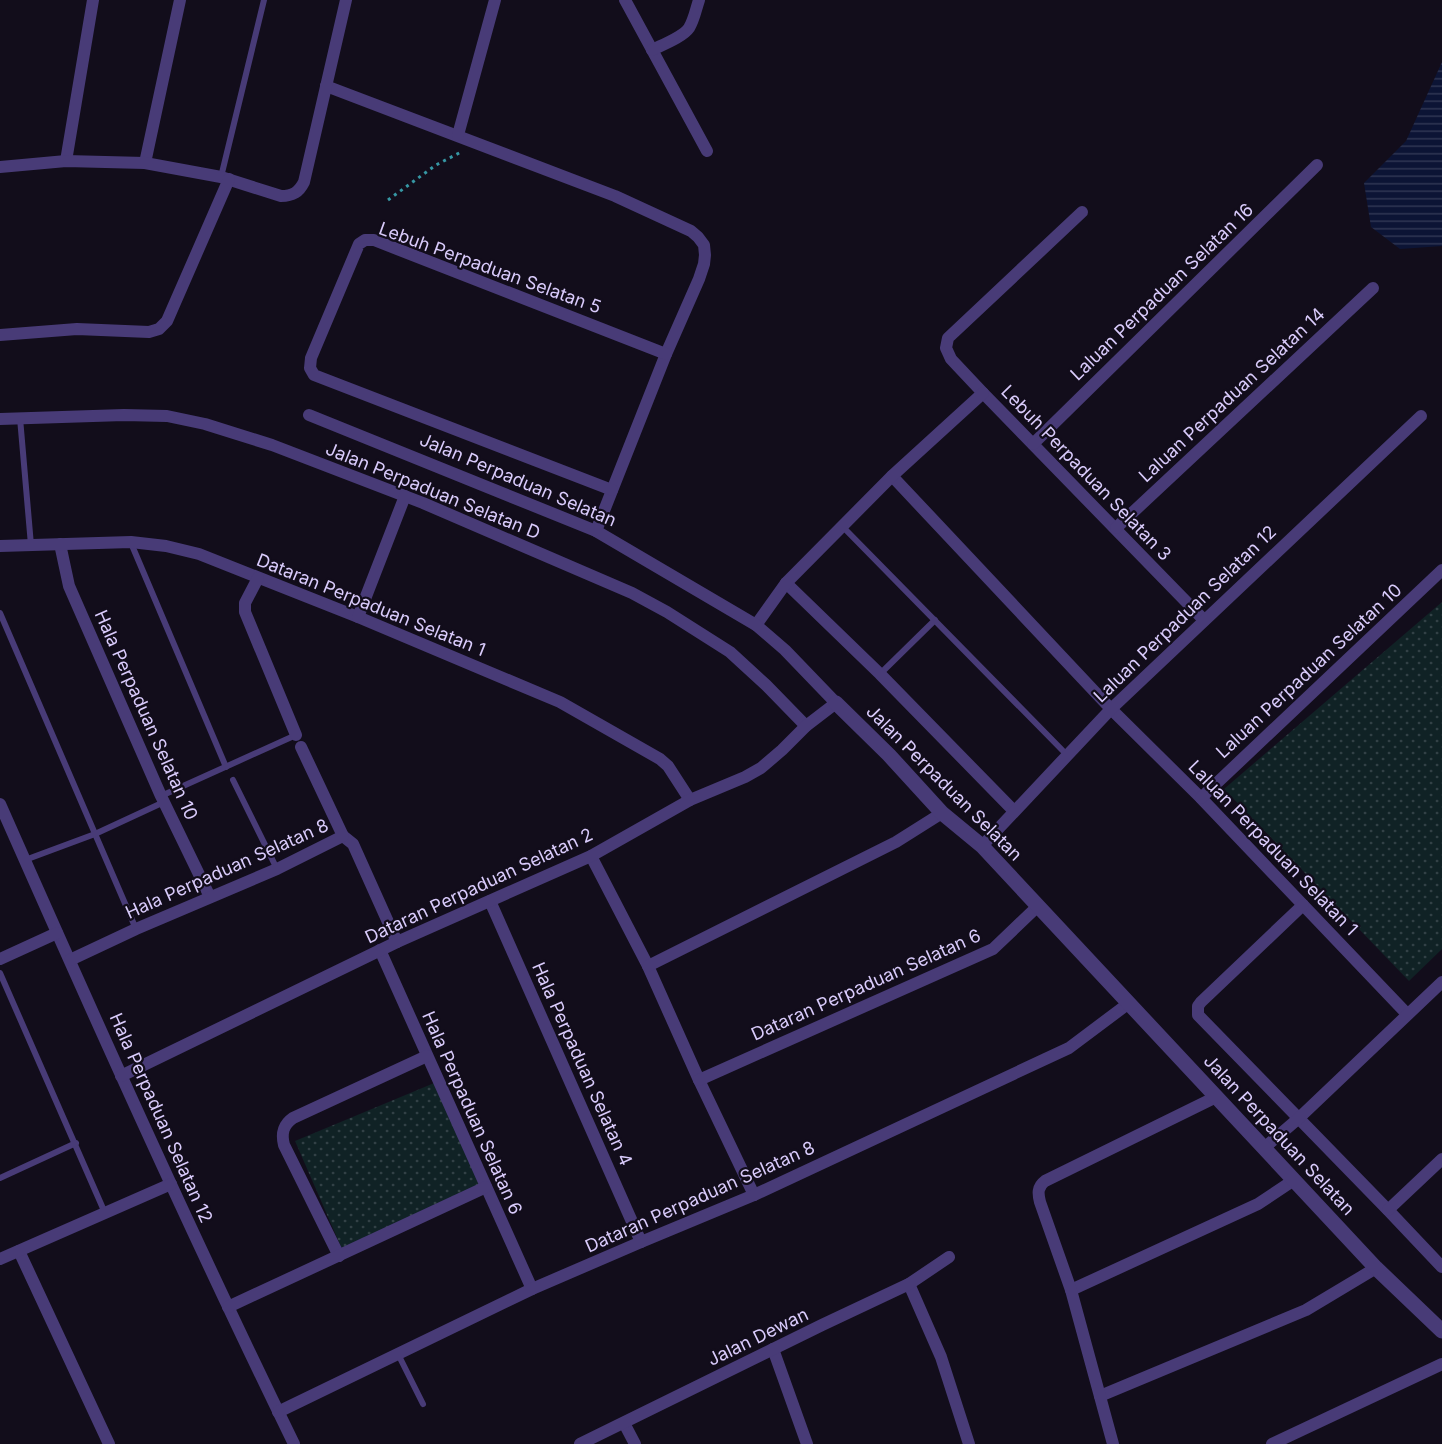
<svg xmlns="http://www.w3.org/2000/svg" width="1442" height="1444" font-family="Inter,sans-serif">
	<defs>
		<pattern id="park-dots" width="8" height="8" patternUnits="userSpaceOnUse" patternTransform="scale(1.5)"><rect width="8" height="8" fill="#102225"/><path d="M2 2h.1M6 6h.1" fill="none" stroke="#324146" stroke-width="1.8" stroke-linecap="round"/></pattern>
		<pattern id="water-rules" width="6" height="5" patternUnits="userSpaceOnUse" patternTransform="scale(1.5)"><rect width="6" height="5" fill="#0c1435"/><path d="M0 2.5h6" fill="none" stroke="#2f3553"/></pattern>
	</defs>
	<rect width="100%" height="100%" fill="#120d1b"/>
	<g fill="url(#park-dots)">
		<polygon points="1442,602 1442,949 1409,981 1224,789"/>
		<polygon points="439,1081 482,1186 342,1249 295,1141"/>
	</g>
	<polygon fill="url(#water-rules)" points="1442,62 1442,246 1400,249 1371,227 1364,183 1406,141"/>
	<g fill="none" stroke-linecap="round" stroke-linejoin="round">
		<polyline stroke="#3697a4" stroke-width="3" stroke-dasharray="3 4.5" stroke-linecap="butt" points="388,200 436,165 461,152"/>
		<g stroke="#483b77" stroke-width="6">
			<polyline points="221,177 264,0"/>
			<polyline points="20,418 31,545"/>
			<polyline points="842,526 1068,756"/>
			<polyline points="131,543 226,767"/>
			<polyline points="0,613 136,929"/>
			<polyline points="880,674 935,620"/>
			<polyline points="233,780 277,869"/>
			<polyline points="161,796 296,735"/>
			<polyline points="25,860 95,834 164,802"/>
			<polyline points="0,973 105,1213"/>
			<polyline points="0,1178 76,1143"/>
			<polyline points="398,1354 423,1404"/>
		</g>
		<g stroke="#483b77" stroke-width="12">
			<polyline points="625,0 707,151"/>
			<path d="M652,50C662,45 683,37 689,28C694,20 696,9 699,0"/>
			<polyline points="326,86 615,196 691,231 698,237 704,245 705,255 704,264 699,279 666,354 596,531"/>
			<polyline points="458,135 495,0"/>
			<polyline points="66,161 93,0"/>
			<polyline points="145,163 180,0"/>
			<path d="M0,167L66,161L145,163L221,177L281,196C293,196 299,192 304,182L346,0"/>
			<polyline points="1082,212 948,338 946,348 951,359 983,393 1204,620"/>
			<polyline points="0,335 77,329 149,332 159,329 167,321 229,179"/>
			<polyline points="0,419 124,415 167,416 205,424 272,445 423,503 632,593 667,612 730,652 766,685 806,726"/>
			<polyline points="1033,444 1317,165"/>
			<polyline points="892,476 1111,709 1201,798 1407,1014"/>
			<polyline points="612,490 314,375 310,368 311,358 359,244 365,240 374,240 666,354"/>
			<polyline points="1116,528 1373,288"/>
			<polyline points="60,544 69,586 161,796 210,897"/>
			<polyline points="0,546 131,542 166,546 199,554 358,617 560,702 660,759 668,766 690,800"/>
			<polyline points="258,578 245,603 245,612 296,735"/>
			<polyline points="786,583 880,674 1014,811"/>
			<polyline points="358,617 405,496"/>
			<polyline points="756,625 786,583 892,476 983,393"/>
			<polyline points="1201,798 1442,570"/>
			<path d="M0,804C95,1019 191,1233 294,1444"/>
			<polyline points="343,836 353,844 397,942"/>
			<polyline points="982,846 1111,709 1421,416"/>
			<polyline points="591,856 648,966 699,1080 754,1195"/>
			<polyline points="490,901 641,1242"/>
			<polyline points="1303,905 1201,1002 1198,1006 1198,1015 1388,1210 1442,1267"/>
			<polyline points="380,950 532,1289"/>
			<polyline points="0,959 57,933"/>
			<polyline points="70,960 136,929 277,869 343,836 301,747"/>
			<polyline points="648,966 896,842 942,813"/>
			<polyline points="121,1076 397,942 591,856 690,800 745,777 761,768 782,750 806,726 836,703 785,650 756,625 596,531 309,415"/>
			<polyline points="699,1080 993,949 1038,906"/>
			<polyline points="1264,1148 1299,1118 1442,982"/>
			<polyline points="1388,1210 1442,1159"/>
			<polyline points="19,1251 109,1444"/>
			<path d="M339,1256L284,1145C281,1133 283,1125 293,1118L427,1056"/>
			<polyline points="0,1259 171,1184"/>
			<polyline points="909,1284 941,1357 969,1444"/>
			<polyline points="1071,1290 1258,1204 1294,1180"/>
			<polyline points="228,1307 486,1187"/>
			<polyline points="773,1349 807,1444"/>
			<polyline points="1100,1396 1306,1310 1376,1268"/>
			<polyline points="278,1412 532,1289 641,1242 754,1195 1069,1048 1129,1003"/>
			<polyline points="624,1423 635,1444"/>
			<polyline points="580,1444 822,1325 909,1284 949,1257"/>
			<path d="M1113,1444L1071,1290L1040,1202C1038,1194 1037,1187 1045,1181L1216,1097"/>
			<polyline points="1272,1444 1442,1364"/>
		</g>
		<polyline stroke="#483b77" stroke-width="15" points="836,703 889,755 942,813 982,846 1376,1268 1442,1331"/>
	</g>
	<g text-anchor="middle" stroke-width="4.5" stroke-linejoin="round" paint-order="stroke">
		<g font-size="18" fill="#d9cbfb" stroke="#120d1b">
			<text transform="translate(490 268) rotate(20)" y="6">Lebuh Perpaduan Selatan 5</text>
			<text transform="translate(1162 292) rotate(-44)" y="6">Laluan Perpaduan Selatan 16</text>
			<text transform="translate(1232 395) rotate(-43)" y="6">Laluan Perpaduan Selatan 14</text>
			<text transform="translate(1086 473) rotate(46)" y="6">Lebuh Perpaduan Selatan 3</text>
			<text transform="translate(518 480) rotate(23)" y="6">Jalan Perpaduan Selatan</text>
			<text transform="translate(433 491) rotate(22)" y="6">Jalan Perpaduan Selatan D</text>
			<text transform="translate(371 605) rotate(22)" y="6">Dataran Perpaduan Selatan 1</text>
			<text transform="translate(1185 614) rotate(-44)" y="6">Laluan Perpaduan Selatan 12</text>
			<text transform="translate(1309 671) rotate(-43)" y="6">Laluan Perpaduan Selatan 10</text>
			<text transform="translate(146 715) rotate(66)" y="6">Hala Perpaduan Selatan 10</text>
			<text transform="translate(944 783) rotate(45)" y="6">Jalan Perpaduan Selatan</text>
			<text transform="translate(1273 848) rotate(46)" y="6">Laluan Perpaduan Selatan 1</text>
			<text transform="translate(227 869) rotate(-24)" y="6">Hala Perpaduan Selatan 8</text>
			<text transform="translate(479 886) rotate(-25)" y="6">Dataran Perpaduan Selatan 2</text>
			<text transform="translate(866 985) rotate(-24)" y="6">Dataran Perpaduan Selatan 6</text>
			<text transform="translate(582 1064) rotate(66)" y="6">Hala Perpaduan Selatan 4</text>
			<text transform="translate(472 1113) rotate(66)" y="6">Hala Perpaduan Selatan 6</text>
			<text transform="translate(161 1118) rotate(66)" y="6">Hala Perpaduan Selatan 12</text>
			<text transform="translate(1279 1135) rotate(47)" y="6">Jalan Perpaduan Selatan</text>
			<text transform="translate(700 1197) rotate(-24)" y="6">Dataran Perpaduan Selatan 8</text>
			<text transform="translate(758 1337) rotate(-26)" y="6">Jalan Dewan</text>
		</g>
	</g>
</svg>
